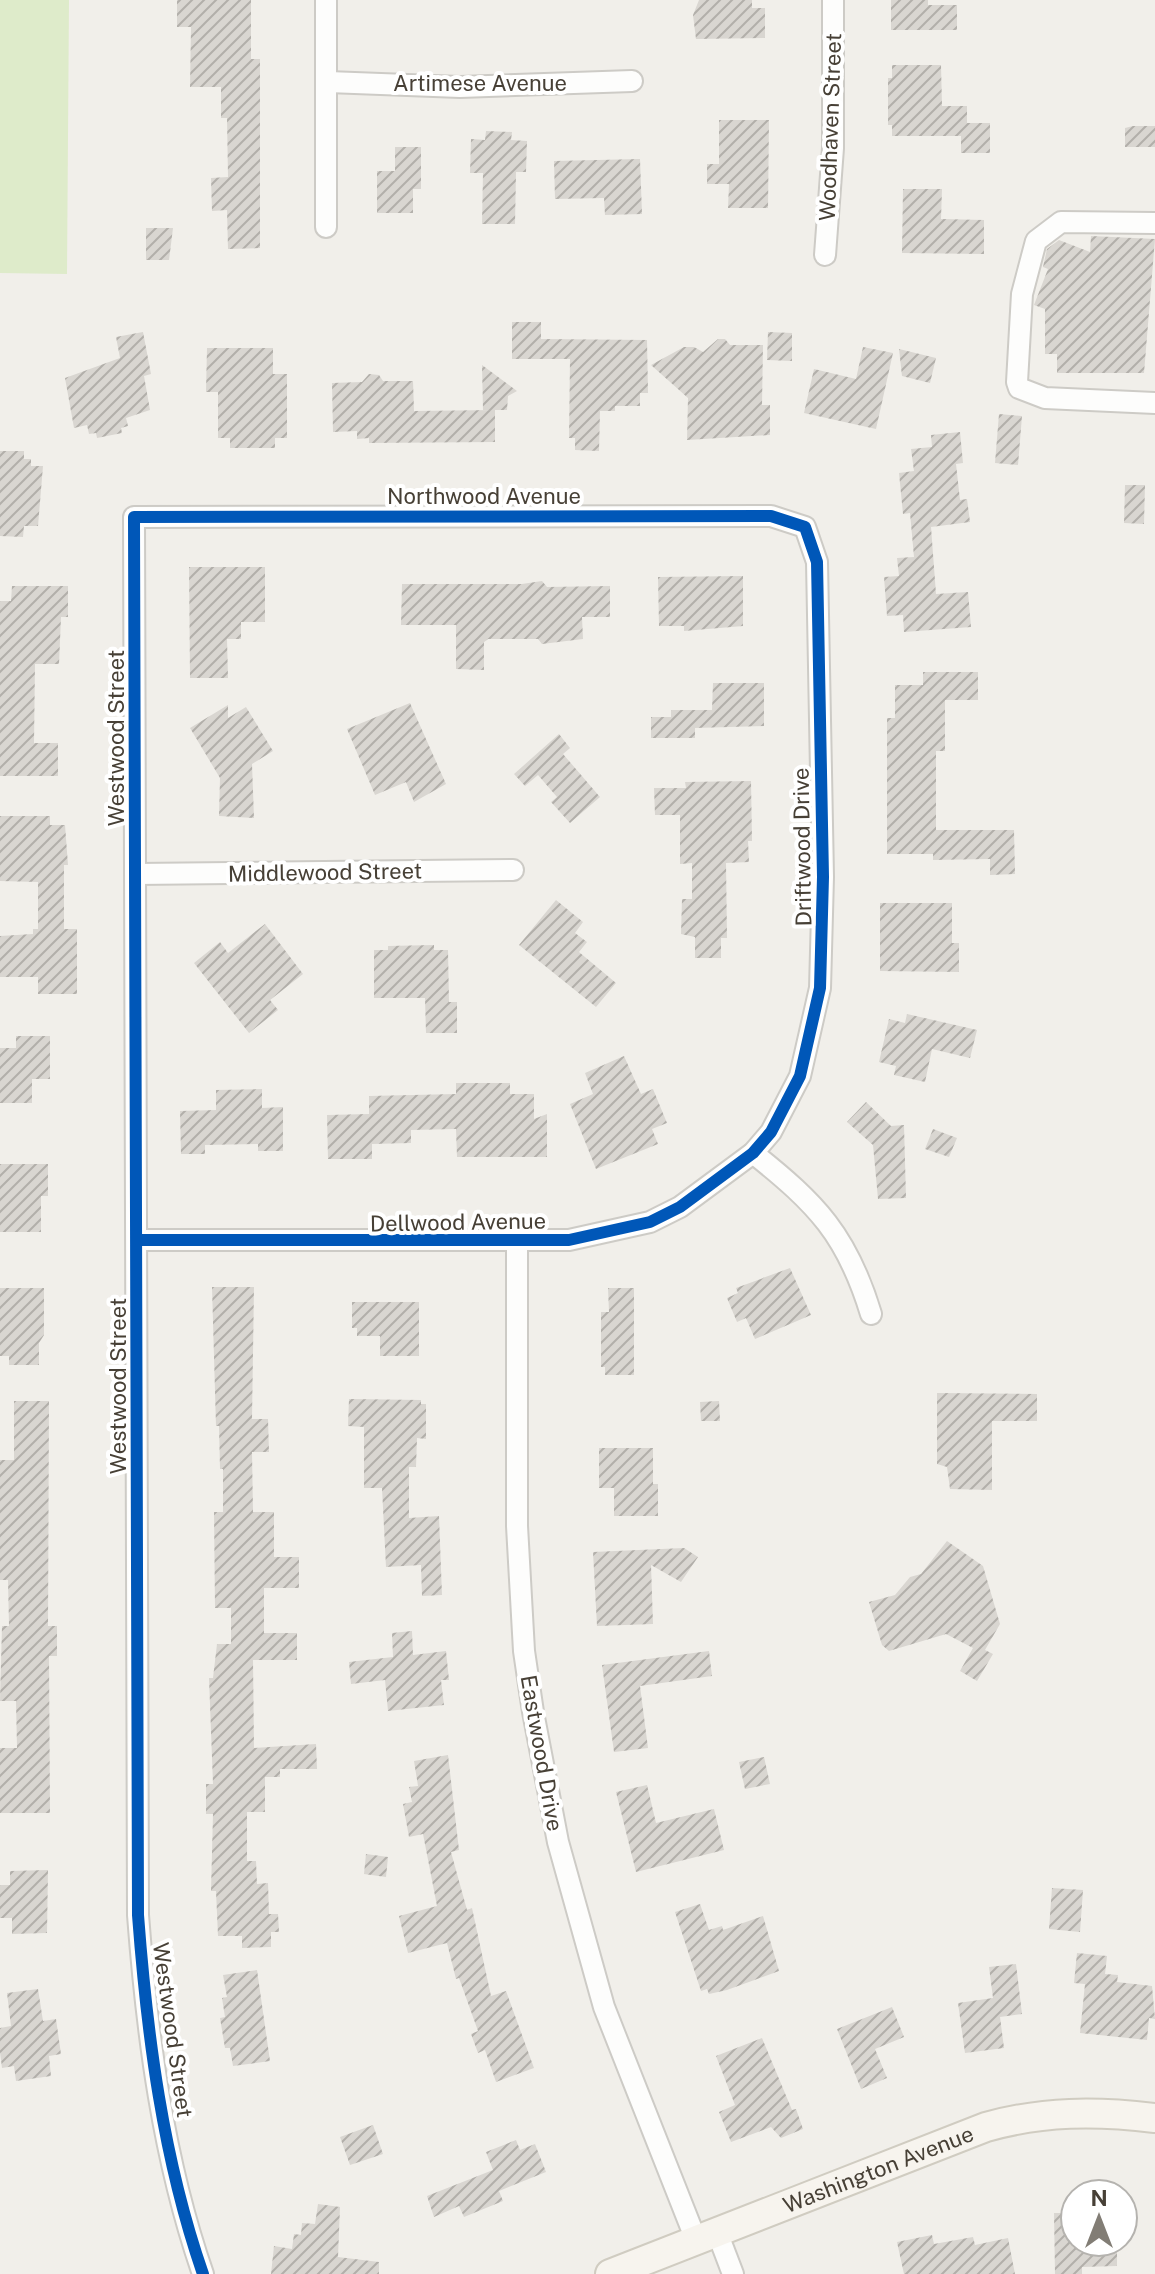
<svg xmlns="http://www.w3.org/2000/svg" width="1155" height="2274" font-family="'Public Sans',sans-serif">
	<defs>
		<pattern id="building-hatch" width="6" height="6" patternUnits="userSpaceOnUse" patternTransform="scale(2)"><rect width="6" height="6" fill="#d9d6d1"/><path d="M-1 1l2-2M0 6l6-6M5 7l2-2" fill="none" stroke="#b2afaa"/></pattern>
	</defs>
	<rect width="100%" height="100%" fill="#f1efea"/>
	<polygon fill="#deebca" points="0,0 69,0 67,274 0,273"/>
	<g fill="url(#building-hatch)">
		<polygon points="177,0 251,0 251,59 260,59 260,248 228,249 227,210 212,211 211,178 228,177 227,118 221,118 221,87 190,87 191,27 177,27"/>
		<polygon points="699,0 752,0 752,8 765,8 765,38 696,39 693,15"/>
		<polygon points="891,0 928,0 928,5 957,5 957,30 891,30"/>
		<polygon points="892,65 941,65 942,106 967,106 967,123 990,123 990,153 961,153 961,136 892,136 892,125 888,125 888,78 892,78"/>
		<polygon points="719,120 769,120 768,208 728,208 729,184 707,184 707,164 719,164"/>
		<polygon points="1133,126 1155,126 1155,147 1125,147 1125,128"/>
		<polygon points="486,131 512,132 511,140 527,141 526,172 516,172 515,224 482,224 483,173 470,173 471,139 485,140"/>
		<polygon points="395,147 421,147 421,189 413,189 413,213 377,213 377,171 395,171"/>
		<polygon points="640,159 642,214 605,215 604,198 555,199 554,161"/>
		<polygon points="903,189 942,189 941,219 984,220 984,254 902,253"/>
		<polygon points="146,228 173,228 169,260 146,260"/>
		<polygon points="1091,236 1155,239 1144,373 1057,373 1057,354 1045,354 1045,309 1034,305 1048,269 1043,267 1047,249 1059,240 1090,252"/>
		<polygon points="512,322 541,322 541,339 647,340 648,393 640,393 640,406 615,406 615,411 600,411 599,451 575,450 575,438 569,438 570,359 512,359"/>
		<polygon points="143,332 151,374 144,376 150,410 126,418 128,426 121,428 122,433 97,438 96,433 89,434 87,425 74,428 65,378 120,358 116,337"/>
		<polygon points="768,332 792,333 792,361 767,360"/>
		<polygon points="718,339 725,339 730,345 763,345 762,405 770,405 770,435 687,440 688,398 651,365 684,347 694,347 703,352"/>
		<polygon points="863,347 893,353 876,429 804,413 814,369 856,379"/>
		<polygon points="207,348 273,348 273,374 287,374 287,438 275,438 275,448 230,448 230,438 218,438 218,392 206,392"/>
		<polygon points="899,349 936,358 930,383 902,376"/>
		<polygon points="482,365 517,391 508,396 507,410 483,410"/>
		<polygon points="369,374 379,375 383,381 413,381 414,411 495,410 495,442 369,443 369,438 357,439 357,431 333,432 332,383 362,382"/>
		<polygon points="999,414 1022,416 1018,465 995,463"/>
		<polygon points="960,432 963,463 956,464 960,500 967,499 970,522 931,527 936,594 968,592 971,627 904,632 903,615 887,616 884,577 899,576 897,558 914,557 910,513 903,514 899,473 914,471 911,449 932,447 931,435"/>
		<polygon points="0,451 24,451 24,459 31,459 31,466 43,466 38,526 24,526 23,537 0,536"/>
		<polygon points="1125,485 1145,485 1144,524 1124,523"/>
		<polygon points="189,567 265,567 265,622 241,622 241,639 227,639 228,678 190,678"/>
		<polygon points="743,576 743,626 684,631 684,626 659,626 658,577"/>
		<polygon points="542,581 547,587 610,586 610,617 582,617 583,639 542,644 538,639 488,639 484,642 484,670 456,669 456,625 401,625 402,584 522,584"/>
		<polygon points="12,586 68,586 68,617 61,617 59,664 35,664 34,743 58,743 58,776 0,776 0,601 11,601"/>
		<polygon points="923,672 978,672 978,700 945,700 945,751 936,751 936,830 1014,830 1015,874 990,875 990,859 933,860 933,854 887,854 887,718 895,718 895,685 923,685"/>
		<polygon points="713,683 764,683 764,726 695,728 695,738 651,738 651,717 671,717 671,710 712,710"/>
		<polygon points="410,703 446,784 414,802 406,782 375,795 347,729"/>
		<polygon points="228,705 228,718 246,707 273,751 252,764 254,818 219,816 220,778 190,728"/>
		<polygon points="559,734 570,748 563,754 600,797 570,823 551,802 557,797 538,775 525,786 514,774"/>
		<polygon points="751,781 752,841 748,841 749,862 726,863 727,938 721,938 721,958 695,958 695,937 681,934 682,899 692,899 692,863 680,864 680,815 655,815 654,788 686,788 685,782"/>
		<polygon points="0,816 50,816 50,825 65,825 68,865 64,865 64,929 77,929 77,994 38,994 38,977 0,977 0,936 33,934 33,929 38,929 38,882 0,881"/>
		<polygon points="556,900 583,922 575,933 587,942 579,952 616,983 596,1007 519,945"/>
		<polygon points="880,903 952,903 952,943 959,943 959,972 880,971"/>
		<polygon points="265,924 303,974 270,1000 278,1010 249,1033 194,963 220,942 228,953"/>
		<polygon points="434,945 434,950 448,950 449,1002 457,1002 457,1033 426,1033 425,998 374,998 374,950 388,950 388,946"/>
		<polygon points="907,1014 977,1030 970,1058 932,1049 925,1082 894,1075 896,1066 879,1062 889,1019 905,1023"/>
		<polygon points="16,1036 50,1036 50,1079 32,1079 32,1103 0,1103 0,1048 16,1048"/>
		<polygon points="624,1056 641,1094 653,1089 667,1123 652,1129 658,1144 596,1169 570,1104 593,1094 585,1073"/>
		<polygon points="456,1083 510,1083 510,1094 534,1094 534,1119 547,1114 547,1157 457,1157 456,1129 411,1130 411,1143 372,1144 372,1159 328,1159 327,1115 369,1114 369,1096 456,1094"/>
		<polygon points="262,1089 262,1108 283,1107 283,1151 258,1151 258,1144 205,1145 205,1154 181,1154 180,1111 216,1110 216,1090"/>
		<polygon points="866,1102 891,1126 904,1125 906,1198 878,1199 873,1145 847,1122"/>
		<polygon points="933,1129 957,1138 949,1157 925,1149"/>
		<polygon points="0,1164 48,1164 48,1196 41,1196 41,1232 0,1232"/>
		<polygon points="790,1268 811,1315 755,1339 746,1318 737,1322 727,1298 738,1293 736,1288"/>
		<polygon points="212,1287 254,1287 252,1419 268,1419 269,1452 252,1452 253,1512 274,1512 274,1557 299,1557 299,1588 264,1588 264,1633 297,1633 297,1660 253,1660 254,1748 316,1744 317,1769 280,1769 280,1777 265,1777 265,1812 247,1812 247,1861 256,1861 257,1884 268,1883 269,1914 278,1914 279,1932 271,1932 271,1947 242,1948 242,1936 218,1936 216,1891 211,1891 213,1814 206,1814 206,1784 213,1784 209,1678 213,1678 217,1644 231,1644 231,1608 215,1608 214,1512 223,1512 223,1469 220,1469 219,1426 216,1426"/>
		<polygon points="0,1288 44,1288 44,1335 39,1343 39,1365 9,1365 9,1356 0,1356"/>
		<polygon points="608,1288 634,1288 634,1375 605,1375 605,1367 601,1367 601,1312 609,1312"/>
		<polygon points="352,1302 419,1302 419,1356 380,1356 380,1336 357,1336 357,1328 352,1328"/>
		<polygon points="937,1393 1037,1394 1037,1421 992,1421 992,1490 950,1489 947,1467 937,1464"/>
		<polygon points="349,1399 421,1400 421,1404 426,1404 426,1439 417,1438 416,1467 409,1467 409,1518 439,1516 442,1595 422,1596 421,1565 386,1567 382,1488 364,1488 364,1427 348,1426"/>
		<polygon points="14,1401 49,1401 48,1626 57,1626 57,1656 49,1656 50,1813 0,1813 0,1748 17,1748 16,1701 0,1701 2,1626 9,1626 8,1580 0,1580 0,1460 14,1460"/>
		<polygon points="719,1401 720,1421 701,1421 700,1402"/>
		<polygon points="599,1448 653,1448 653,1484 658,1484 658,1516 614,1516 614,1488 599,1488"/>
		<polygon points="947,1541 983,1566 1000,1624 985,1650 993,1654 977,1681 960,1671 973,1648 946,1634 889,1651 882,1645 869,1602 895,1595 910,1577 921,1574"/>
		<polygon points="684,1548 698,1557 681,1582 651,1565 653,1624 597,1626 593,1552"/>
		<polygon points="412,1631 413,1655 446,1651 449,1680 441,1680 444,1705 388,1711 385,1680 351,1684 349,1662 393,1657 392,1633"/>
		<polygon points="709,1651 712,1676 640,1686 648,1748 614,1752 602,1665"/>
		<polygon points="448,1755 459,1850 451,1852 467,1910 472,1908 491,1996 506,1991 534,2068 496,2082 485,2050 478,2053 471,2034 478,2031 459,1978 456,1979 447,1943 408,1953 399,1916 437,1906 423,1834 409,1837 403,1804 412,1802 409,1787 418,1786 414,1761"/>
		<polygon points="764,1757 770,1784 745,1789 739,1762"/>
		<polygon points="647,1785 656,1823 714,1809 724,1850 636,1872 616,1792"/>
		<polygon points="366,1854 388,1857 386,1877 364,1874"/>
		<polygon points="48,1870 47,1933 12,1934 12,1918 0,1918 0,1885 10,1885 10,1871"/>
		<polygon points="1052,1888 1083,1890 1080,1932 1049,1929"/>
		<polygon points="700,1904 709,1930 722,1926 723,1930 763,1916 779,1971 727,1990 709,1994 707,1989 701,1991 675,1912"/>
		<polygon points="1077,1953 1107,1956 1105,1974 1118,1975 1117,1982 1152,1986 1155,2019 1149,2018 1147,2040 1080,2033 1085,1984 1074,1983"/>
		<polygon points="1016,1964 1022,2014 1000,2017 1004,2048 965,2053 958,2003 993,1998 989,1967"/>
		<polygon points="257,1970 270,2061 233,2066 230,2048 225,2048 220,2018 225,2017 222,1998 227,1997 223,1975"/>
		<polygon points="38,1989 43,2021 56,2019 61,2054 49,2056 51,2076 16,2081 14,2066 2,2068 0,2052 0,2028 11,2026 7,1993"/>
		<polygon points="892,2007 904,2037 875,2049 887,2078 861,2089 837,2029"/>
		<polygon points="762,2038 792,2110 796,2109 803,2129 781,2138 771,2127 731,2142 719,2112 735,2105 716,2056"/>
		<polygon points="373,2125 383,2154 350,2165 340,2137"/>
		<polygon points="516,2140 520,2150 535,2144 546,2172 499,2191 503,2201 464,2217 459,2206 434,2217 427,2196 493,2170 486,2152"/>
		<polygon points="318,2204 340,2207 338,2257 379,2262 379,2274 271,2274 274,2246 292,2249 294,2234 301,2235 302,2223 315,2224"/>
		<polygon points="1054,2213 1075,2213 1075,2242 1117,2242 1117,2266 1082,2267 1082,2274 1055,2274"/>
		<polygon points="932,2235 934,2244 973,2237 975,2245 1008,2238 1015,2274 904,2274 897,2242"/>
	</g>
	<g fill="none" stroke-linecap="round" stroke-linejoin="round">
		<g stroke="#cdcbc6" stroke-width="24">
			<g id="street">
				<polyline points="326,0 326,227"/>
				<polyline points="328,82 460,87 632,81"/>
				<polyline points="1155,223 1061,222 1036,241 1022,294 1017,382 1019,388 1045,398 1155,403"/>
				<polyline points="825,255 833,148 833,0"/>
				<polyline points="136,874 513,870"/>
				<path d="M753,1153C817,1204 847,1235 871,1314"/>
				<path d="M138,1240H569L650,1222L680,1207L753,1153L771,1132L800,1076L820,988L823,877L817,562L805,527L771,516L134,517L138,1915C147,2035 163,2159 203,2274"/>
				<polyline points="517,1242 517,1526 524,1651 533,1712 558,1842 604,2007 696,2240"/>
				<polyline points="717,2232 733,2274"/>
			</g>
		</g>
		<g stroke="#d0ccc1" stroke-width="32">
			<g id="secondary">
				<path id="s1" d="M610,2274L986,2127C1043,2111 1096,2111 1155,2118"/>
			</g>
		</g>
		<use href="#street" stroke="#fdfdfc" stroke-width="20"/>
		<use href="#secondary" stroke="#f7f4ee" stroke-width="28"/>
		<g stroke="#fff" stroke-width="17">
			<path id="cycleway" d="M138,1240H569L650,1222L680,1207L753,1153L771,1132L800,1076L820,988L823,877L817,562L805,527L771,516L134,517L138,1915C147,2035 163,2159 203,2274"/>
		</g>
		<use href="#cycleway" stroke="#0057b8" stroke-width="12"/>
	</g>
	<g text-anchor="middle" stroke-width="8" stroke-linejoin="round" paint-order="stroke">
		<g font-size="22" fill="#474036" stroke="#fff">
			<text x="480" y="91">Artimese Avenue</text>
			<text transform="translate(830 127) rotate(-88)" y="8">Woodhaven Street</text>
			<text x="484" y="504">Northwood Avenue</text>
			<text transform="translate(116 738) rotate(-90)" y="8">Westwood Street</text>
			<text transform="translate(802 847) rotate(-91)" y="8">Driftwood Drive</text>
			<text transform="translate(325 872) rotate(-1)" y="8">Middlewood Street</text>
			<text transform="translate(458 1222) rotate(-1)" y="8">Dellwood Avenue</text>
			<text transform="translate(118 1386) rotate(-90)" y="8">Westwood Street</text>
			<text transform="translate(542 1753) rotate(80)" y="8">Eastwood Drive</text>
			<text transform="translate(173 2030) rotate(82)" y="8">Westwood Street</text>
			<text dy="8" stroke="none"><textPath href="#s1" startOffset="288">Washington Avenue</textPath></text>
		</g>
	</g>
	<g transform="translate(1099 2218)"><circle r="38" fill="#ffffff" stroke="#b5b3af" stroke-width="2"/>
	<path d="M0-6L14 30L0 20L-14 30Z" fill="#827d75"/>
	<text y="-12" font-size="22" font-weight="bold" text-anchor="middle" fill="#474036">N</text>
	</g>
</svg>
